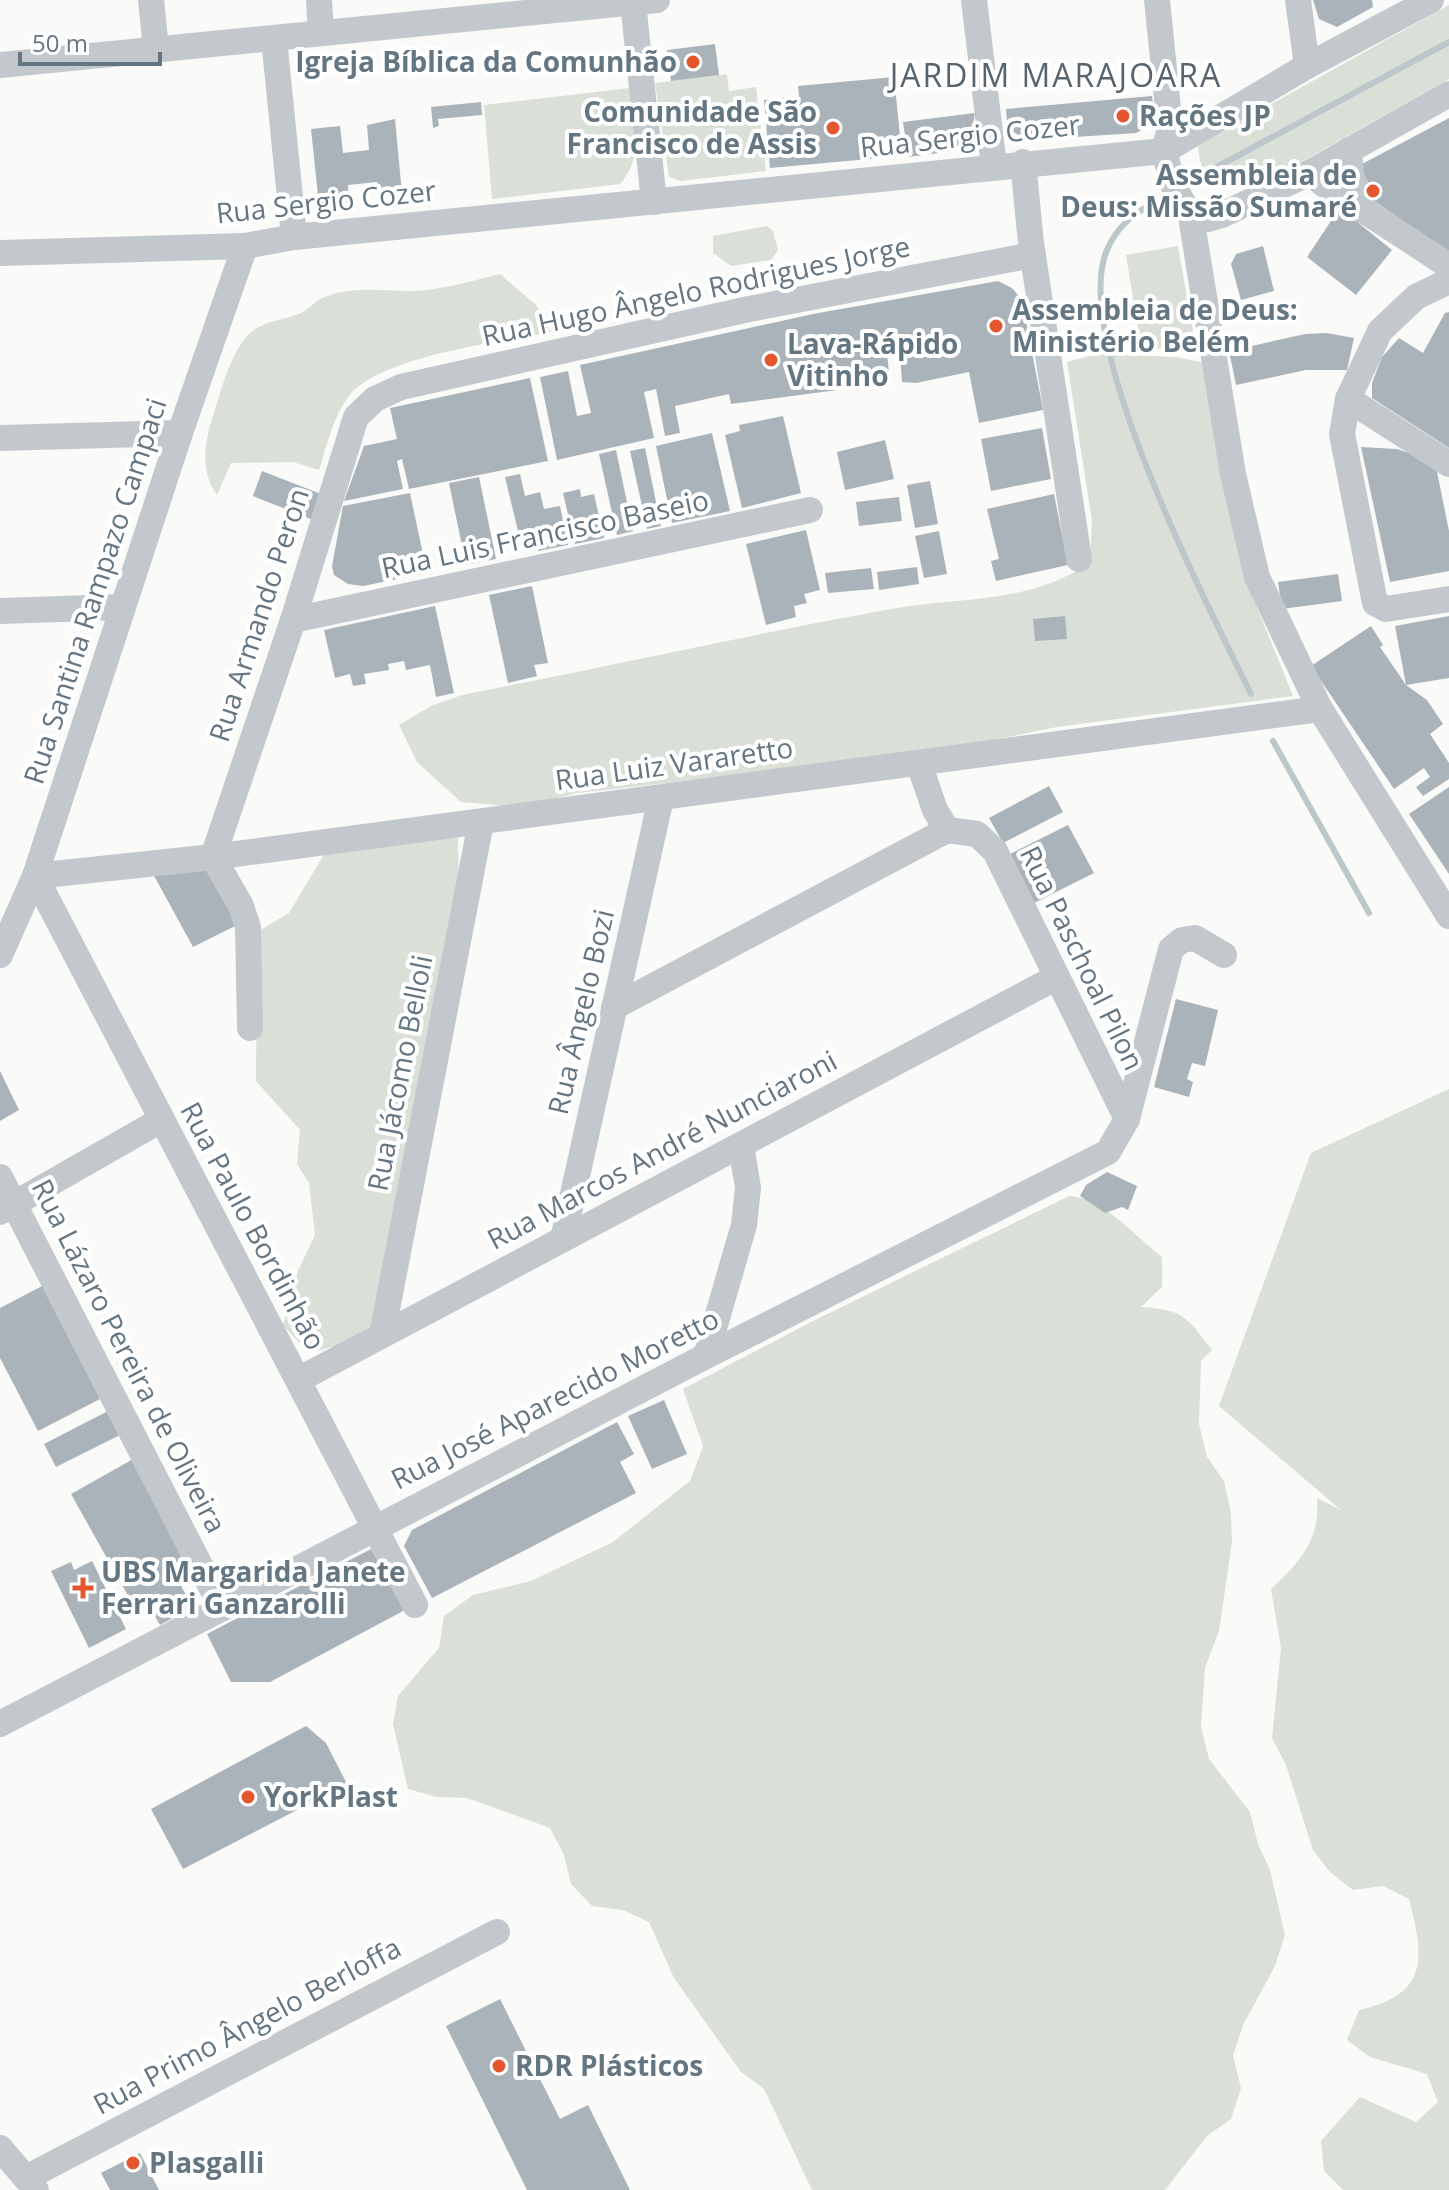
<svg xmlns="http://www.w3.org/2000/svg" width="1449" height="2190" font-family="'Open Sans',sans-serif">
	<rect width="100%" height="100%" fill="#fafaf8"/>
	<g fill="#dadfd7">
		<path d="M1449,5V79L1262,184C1224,191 1201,190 1198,145Z"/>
		<polygon points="727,74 729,91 756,87 766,171 681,181 669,177 655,83"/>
		<path d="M630,88C633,122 645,157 620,184L492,199L484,105Z"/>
		<polygon points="767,226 773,231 778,250 771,260 731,266 713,253 713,236"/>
		<polygon points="1178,246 1195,343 1142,352 1126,255"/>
		<path d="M500,274L536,305L551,332C501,342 380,356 349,396C333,416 327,446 319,470L293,462L231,463L217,495C199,471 205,439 214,413C222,388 230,354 249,334C262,321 283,320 299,314C309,310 315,300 325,297C356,285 385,292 416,291C444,289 472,281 500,274Z"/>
		<path d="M1098,354L1177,357L1208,364L1244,575L1293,696L1057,727L919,755L577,793L519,807L461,802L417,762L399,725L431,706L462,695C605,667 748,635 891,609C958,597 1033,604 1090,562L1092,520L1067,362Z"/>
		<polygon points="458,838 459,903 377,1322 343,1344 309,1353 283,1325 298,1271 315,1235 309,1183 297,1164 300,1130 256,1081 257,932 289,913 326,851 364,844"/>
		<path d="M1449,1089V2190H1343L1324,2171L1321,2141L1360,2097L1416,2122L1438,2102L1427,2074L1370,2057L1347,2040L1359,2010C1428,1994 1425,1960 1409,1899L1383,1886L1353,1890L1330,1872L1313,1850L1286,1765L1272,1738L1281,1648L1271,1589C1299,1563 1321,1539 1317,1498L1341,1510L1219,1406L1311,1153Z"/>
		<path d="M1069,1196C1102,1197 1137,1238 1162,1257V1287L1141,1307C1184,1310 1186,1316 1212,1350L1201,1361L1199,1424L1207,1457L1224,1481L1231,1513L1232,1542L1219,1631L1205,1668L1201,1726L1209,1759L1250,1812L1258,1844L1270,1870L1285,1935L1275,1966L1243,2025L1233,2056L1241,2088L1231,2119L1207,2136L1165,2190H812L764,2089L741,2072L674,1978L649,1922L623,1910L592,1906L571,1884L564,1855L550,1828L467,1798L437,1797L408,1789L393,1724L398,1696L439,1648L444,1616L473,1595L531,1581L613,1542L690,1481L703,1446L683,1389L811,1322Z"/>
	</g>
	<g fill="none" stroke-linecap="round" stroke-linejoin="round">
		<g stroke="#bbc7cb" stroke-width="6">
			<polyline points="1213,169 1449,42"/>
			<path d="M1152,203C1132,216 1117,226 1107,250C1069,338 1209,608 1251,694"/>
			<polyline points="1273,741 1369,913"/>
		</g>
	</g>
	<g fill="#aab3b9">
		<polygon points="1313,0 1372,0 1373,7 1337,27 1319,19"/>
		<polygon points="715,44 719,75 671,81 667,50"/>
		<polygon points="894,77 902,156 770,168 764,100 799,96 798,86"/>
		<polygon points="1152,96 1155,123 1136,133 1029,140 1009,130 1007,121 1006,109"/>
		<polygon points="481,102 482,115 438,119 439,126 433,128 431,107"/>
		<polygon points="975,113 970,143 954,151 908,157 903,122"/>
		<polygon points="1449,118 1449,253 1364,194 1362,164"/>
		<polygon points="395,119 402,194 378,196 377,182 348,185 349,202 319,205 311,129 340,126 343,153 369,150 367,125"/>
		<polygon points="1337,212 1345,212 1392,250 1356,295 1307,257"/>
		<polygon points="1263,246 1274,291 1241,300 1231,264 1236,254"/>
		<polygon points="998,281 1012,288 1022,300 1043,410 979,423 969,372 916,383 902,382 899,341 886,342 890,383 731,404 729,394 675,406 680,433 665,436 656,389 644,392 654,438 557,460 540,377 568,371 577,416 591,413 580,365 813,314"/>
		<polygon points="1449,312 1449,448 1372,398 1372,383 1382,357 1399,338 1423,353 1445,313"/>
		<polygon points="1327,333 1354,338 1347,370 1306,370 1236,385 1229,351 1305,334"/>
		<polygon points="530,378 548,461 409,489 402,459 397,461 403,489 344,501 364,446 397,439 390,408"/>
		<polygon points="783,416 801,493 742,508 725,435 740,431 739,425"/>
		<polygon points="1042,428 1051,479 991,491 981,439"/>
		<polygon points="712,433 730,511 672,523 656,446"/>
		<polygon points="885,440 894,479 845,490 837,452"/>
		<polygon points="1361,447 1397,449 1435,462 1449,531 1449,571 1390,582"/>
		<polygon points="645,448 661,526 647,529 630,451"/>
		<polygon points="616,450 633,531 617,535 599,454"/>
		<polygon points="262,471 321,494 311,519 253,496"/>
		<polygon points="520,474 525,496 540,492 544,509 560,506 568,545 538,551 533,528 518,531 505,477"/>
		<polygon points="479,477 496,559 466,565 449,483"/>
		<polygon points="930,481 938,524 915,528 907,485"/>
		<polygon points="580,489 581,497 594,494 604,538 575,544 563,493"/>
		<polygon points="410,493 427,573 363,586 348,584 334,575 332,566 343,506"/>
		<polygon points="1054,494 1068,565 996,581 991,561 999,559 987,509"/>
		<polygon points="899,497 902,521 859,526 856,502"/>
		<polygon points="806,530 820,590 804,594 807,603 794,606 796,617 766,625 746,544"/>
		<polygon points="939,531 947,574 924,578 915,536"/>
		<polygon points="917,567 919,584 879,590 877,572"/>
		<polygon points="871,568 874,589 828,593 825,573"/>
		<polygon points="1338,574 1342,601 1282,609 1278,582"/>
		<polygon points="532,586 548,663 534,665 537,676 508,683 489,595"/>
		<polygon points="435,606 454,693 436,697 430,665 406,670 404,661 388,664 389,670 364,674 366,684 353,686 350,674 335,678 324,630"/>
		<polygon points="1065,616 1067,639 1035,641 1033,619"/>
		<polygon points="1449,616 1449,678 1406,685 1427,700 1443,724 1430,734 1449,763 1449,779 1423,796 1416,787 1430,777 1424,768 1394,789 1311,666 1371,626 1383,645 1380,647 1406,685 1395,626"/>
		<polygon points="1049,786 1063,812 1003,843 989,818"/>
		<polygon points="1449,787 1449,874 1409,814"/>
		<polygon points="1068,825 1094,873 1034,903 1010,854"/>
		<polygon points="205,868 243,922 193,947 152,872"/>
		<polygon points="1176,999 1218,1010 1205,1066 1192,1063 1187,1079 1193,1082 1189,1097 1154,1087"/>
		<polygon points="0,1071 19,1110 0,1121"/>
		<polygon points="1107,1172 1137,1186 1128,1210 1122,1207 1105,1213 1080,1196 1086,1185"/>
		<polygon points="44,1285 102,1398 38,1431 0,1358 0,1308"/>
		<polygon points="664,1400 687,1454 652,1469 628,1416"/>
		<polygon points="110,1410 122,1434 56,1467 44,1444"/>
		<polygon points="617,1422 634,1454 620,1462 636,1493 432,1598 404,1546 412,1530"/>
		<polygon points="135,1458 197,1578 181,1586 193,1607 160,1625 148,1604 136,1610 71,1494"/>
		<polygon points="371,1549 405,1610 270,1682 231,1682 207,1634"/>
		<polygon points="92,1561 126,1629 89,1648 51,1571 71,1562 74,1570"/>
		<polygon points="306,1726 326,1743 347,1784 183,1869 151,1809"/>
		<polygon points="500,1999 560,2119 588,2105 630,2190 527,2190 446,2026"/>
		<polygon points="140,2153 159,2190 110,2190 101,2173"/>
	</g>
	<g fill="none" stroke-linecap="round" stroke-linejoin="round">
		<g stroke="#c3c8cc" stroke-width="26">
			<polyline points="151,0 156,49"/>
			<polyline points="319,0 321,33"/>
			<polyline points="974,0 994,166"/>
			<polyline points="1157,0 1170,128 1164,151 1174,187 1191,217 1233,474 1257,577 1320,709 1449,916"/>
			<polyline points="1298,0 1307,66"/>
			<polyline points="633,2 654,202"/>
			<polyline points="274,39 294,237"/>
			<polyline points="0,65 657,0"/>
			<polyline points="1349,150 1351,175 1366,212"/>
			<polyline points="1023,162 1031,243 1079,559"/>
			<polyline points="1311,172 1322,183 1449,266"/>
			<polyline points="1191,217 1208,219 1222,215 1311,172 1449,94"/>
			<polyline points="0,253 245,246 294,237 1164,151 1307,66 1431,0"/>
			<polyline points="1449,281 1416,297 1380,331 1348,399 1342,434 1375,603 1386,609 1449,599"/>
			<polyline points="1348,399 1449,464"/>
			<polyline points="0,438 180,433"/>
			<polyline points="0,611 123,607"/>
			<polyline points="293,620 810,510"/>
			<polyline points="919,764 935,810 947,830 977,834 995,851 1127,1119"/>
			<polyline points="35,876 213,857 1320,709"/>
			<polyline points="35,876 415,1605"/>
			<polyline points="0,955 35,876 180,433 245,246"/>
			<polyline points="614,1007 947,830"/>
			<polyline points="250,1028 248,927 241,906 213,857 293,620 356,417 375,399 401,387 749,309 1033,255"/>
			<polyline points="0,1177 222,1608"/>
			<polyline points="0,1212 161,1120"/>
			<polyline points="563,1239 661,798"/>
			<polyline points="382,1335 481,822"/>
			<polyline points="706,1356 744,1225 748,1188 741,1145"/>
			<polyline points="298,1380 1055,978"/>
			<polyline points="0,1724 706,1356 1108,1152 1127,1119 1171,949 1182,940 1195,938 1224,955"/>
			<polyline points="0,2148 36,2190"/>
			<polyline points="26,2178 497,1932"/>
		</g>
	</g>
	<g fill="#e4572e" stroke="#fff" stroke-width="3">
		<circle cx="693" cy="62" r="8"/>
		<circle cx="1123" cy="116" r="8"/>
		<circle cx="833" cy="128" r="8"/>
		<circle cx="1373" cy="191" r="8"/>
		<circle cx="996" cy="326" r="8"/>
		<circle cx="771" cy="360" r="8"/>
		<path d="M79 1576h8v8h8v8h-8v8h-8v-8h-8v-8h8z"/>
		<circle cx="248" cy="1797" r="8"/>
		<circle cx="499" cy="2066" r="8"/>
		<circle cx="133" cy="2163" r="8"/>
	</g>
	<g text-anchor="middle" stroke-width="8" stroke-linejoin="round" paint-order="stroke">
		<g font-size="28" font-weight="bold" fill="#657683" stroke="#fff" text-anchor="start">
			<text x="677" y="72" text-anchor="end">Igreja Bíblica da Comunhão</text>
			<text x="817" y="122" text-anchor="end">Comunidade São<tspan x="817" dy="32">Francisco de Assis</tspan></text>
			<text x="1139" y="126">Rações JP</text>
			<text x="1357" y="185" text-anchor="end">Assembleia de<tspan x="1357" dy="32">Deus: Missão Sumaré</tspan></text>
			<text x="1012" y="320">Assembleia de Deus:<tspan x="1012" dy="32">Ministério Belém</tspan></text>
			<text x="787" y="354">Lava-Rápido<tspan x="787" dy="32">Vitinho</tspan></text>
			<text x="101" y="1582">UBS Margarida Janete<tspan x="101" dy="32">Ferrari Ganzarolli</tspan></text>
			<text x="264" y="1807">YorkPlast</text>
			<text x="515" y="2076">RDR Plásticos</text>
			<text x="149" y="2173">Plasgalli</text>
		</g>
		<g font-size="28" fill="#657683" stroke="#fff">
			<text transform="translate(970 136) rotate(-6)" y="10">Rua Sergio Cozer</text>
			<text transform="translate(326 202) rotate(-6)" y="10">Rua Sergio Cozer</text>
			<text transform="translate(696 291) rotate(-12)" y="10">Rua Hugo Ângelo Rodrigues Jorge</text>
			<text transform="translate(545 534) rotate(-12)" y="10">Rua Luis Francisco Baseio</text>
			<text transform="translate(95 591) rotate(-72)" y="10">Rua Santina Rampazo Campaci</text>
			<text transform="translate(259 615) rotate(-72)" y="10">Rua Armando Peron</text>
			<text transform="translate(674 764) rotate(-8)" y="10">Rua Luiz Vararetto</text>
			<text transform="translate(1082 958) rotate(64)" y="10">Rua Paschoal Pilon</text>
			<text transform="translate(581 1012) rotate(-77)" y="10">Rua Ângelo Bozi</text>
			<text transform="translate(400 1073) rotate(-79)" y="10">Rua Jácomo Belloli</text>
			<text transform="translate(662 1150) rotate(-28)" y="10">Rua Marcos André Nunciaroni</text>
			<text transform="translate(253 1226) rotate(62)" y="10">Rua Paulo Bordinhão</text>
			<text transform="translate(129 1356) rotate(63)" y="10">Rua Lázaro Pereira de Oliveira</text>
			<text transform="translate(555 1399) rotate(-27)" y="10">Rua José Aparecido Moretto</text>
			<text transform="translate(247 2026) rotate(-28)" y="10">Rua Primo Ângelo Berloffa</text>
		</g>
		<g font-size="32" letter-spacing="2" fill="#57646e" stroke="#fff">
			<text x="1056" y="87">JARDIM MARAJOARA</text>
		</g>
	</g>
	<path d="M20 52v12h140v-12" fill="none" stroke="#657683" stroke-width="4"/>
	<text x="32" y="52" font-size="24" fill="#657683" stroke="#ffffff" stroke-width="6" paint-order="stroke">50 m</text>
</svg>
